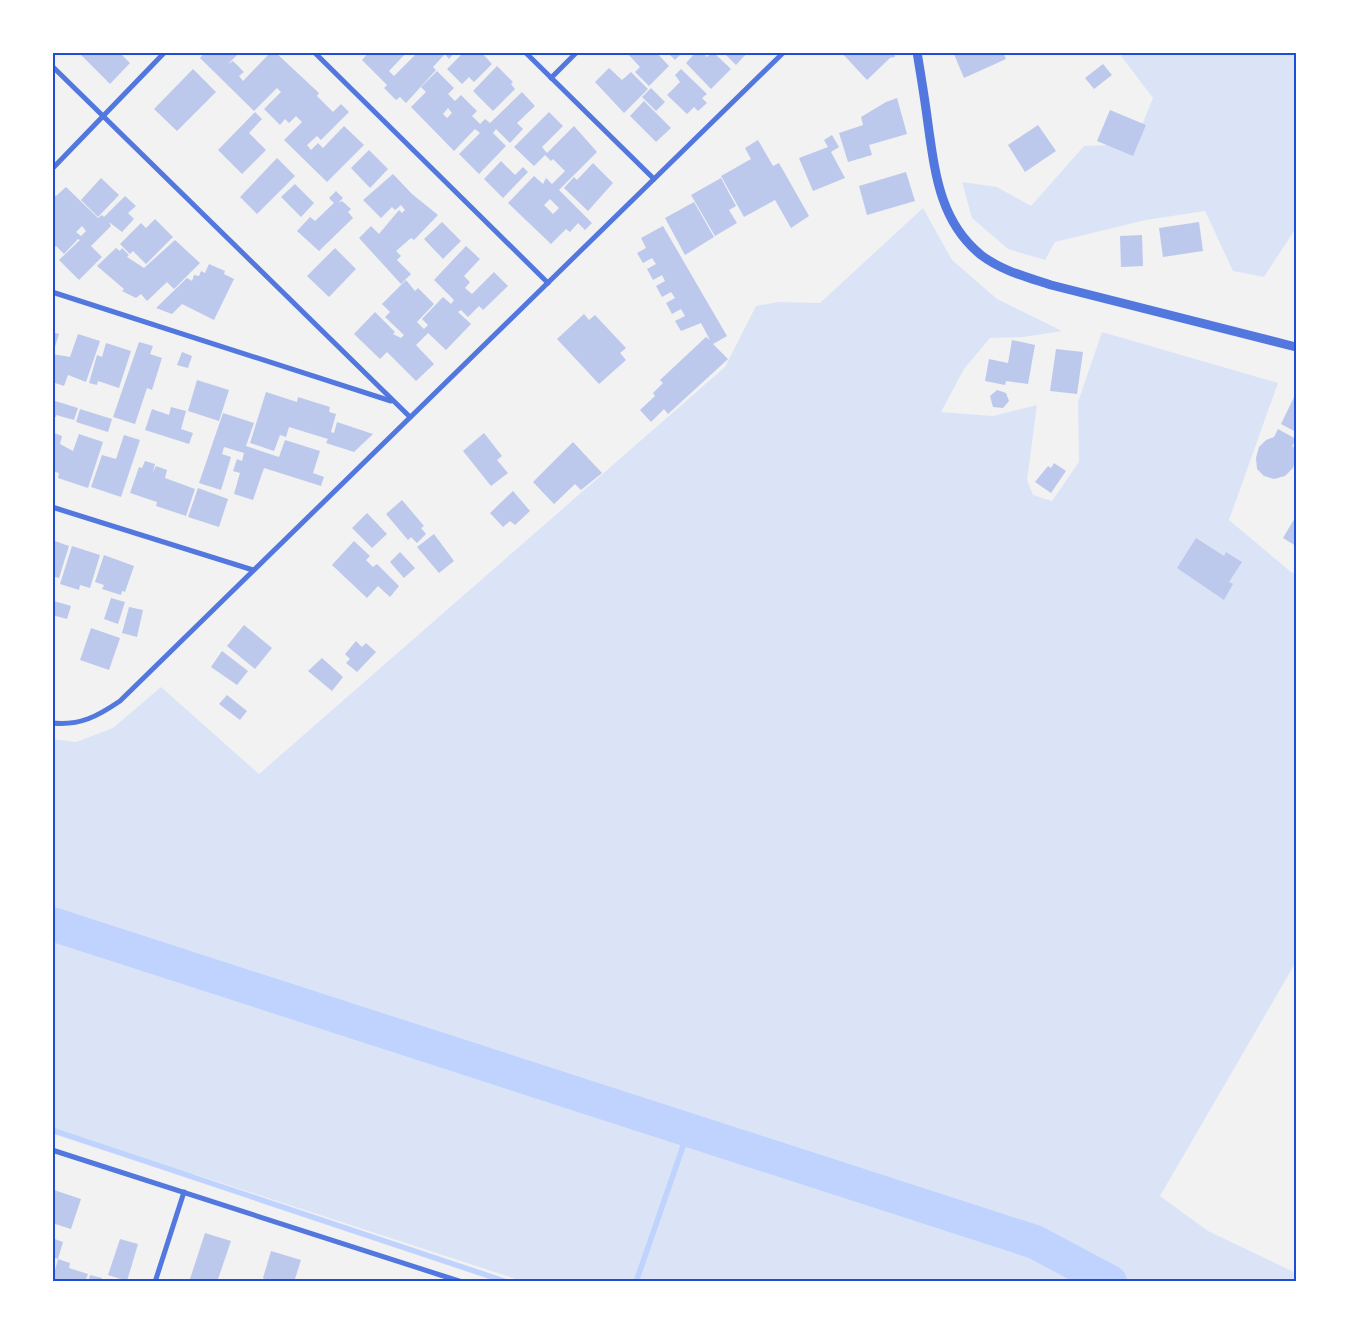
<svg xmlns="http://www.w3.org/2000/svg" width="1349" height="1334" font-family="'Open Sans',sans-serif">
	<rect width="100%" height="100%" fill="#f2f2f2"/>
	<g fill="#dbe4f7">
		<polygon points="1126,53 1296,53 1296,228 1264,277 1233,271 1205,211 1146,220 1055,242 1045,260 1008,249 972,218 962,182 997,187 1031,206 1084,146 1134,144 1153,98 1121,56"/>
		<polygon points="923,208 952,260 997,299 1062,331 1023,337 990,338 964,369 941,412 993,416 1037,405 1027,480 1033,495 1052,501 1079,462 1078,402 1102,332 1278,383 1229,520 1291,572 1296,574 1296,962 1160,1196 1208,1231 1296,1273 1296,1281 522,1281 194,1174 186,1177 53,1134 53,739 76,742 113,728 161,687 259,774 725,367 756,306 778,302 820,303"/>
	</g>
	<g fill="none" stroke-linecap="round" stroke-linejoin="round">
		<g stroke="#bfd3fe" stroke-width="5.5">
			<polyline points="52,1130 507,1282"/>
			<polyline points="636,1282 689,1129"/>
		</g>
		<polyline stroke="#bfd3fe" stroke-width="34" points="52,924 1035,1242 1110,1282"/>
	</g>
	<g fill="#bdc9ec" fill-rule="evenodd">
		<polygon points="78,52 119,52 130,63 110,84"/>
		<polygon points="205,52 240,52 228,64 233,61 244,72 239,76 243,81 271,52 275,52 319,93 317,96 333,112 341,104 349,112 321,140 317,136 307,145 311,150 318,143 323,148 344,126 364,145 327,182 284,140 302,122 296,116 289,123 285,119 280,125 264,109 281,92 277,88 254,111 200,58"/>
		<polygon points="369,52 407,52 389,71 394,76 418,52 455,52 449,59 445,54 433,67 436,70 406,103 400,97 396,100 384,88 387,85 362,60"/>
		<polygon points="464,52 481,52 492,64 474,82 469,77 462,84 447,69"/>
		<polygon points="626,52 656,52 669,66 649,86 635,72 640,67"/>
		<polygon points="667,52 683,52 675,60"/>
		<polygon points="696,52 702,52 707,57 713,52 731,69 711,89 686,63"/>
		<polygon points="723,52 748,52 736,65"/>
		<polygon points="841,52 894,52 895,57 890,58 867,80"/>
		<polygon points="956,52 1003,52 1006,59 964,78 954,54"/>
		<polygon points="1103,64 1112,75 1094,89 1085,78"/>
		<polygon points="497,66 513,82 511,84 515,89 493,111 473,91"/>
		<polygon points="609,68 622,80 631,72 648,89 624,113 595,82"/>
		<polygon points="193,69 216,92 177,131 154,109"/>
		<polygon points="681,69 707,94 702,98 707,103 698,111 694,107 687,114 667,95 680,82 675,75"/>
		<path d="M437,71L454,88L448,94L455,101L461,95L477,111L472,116L480,124L485,119L490,123L522,92L535,106L517,123L523,129L510,143L496,129L493,133L506,146L479,174L459,154L480,133L475,129L454,151L411,107L426,92L421,87ZM448,108L452,113L447,118L443,114Z"/>
		<polygon points="651,88 665,102 656,111 642,97"/>
		<polygon points="897,98 907,134 869,145 872,155 848,162 839,133 863,125 861,117 886,102"/>
		<polygon points="644,101 671,128 656,142 630,116"/>
		<polygon points="1110,110 1146,125 1133,156 1097,141"/>
		<polygon points="255,112 262,119 249,133 266,150 242,174 218,150"/>
		<path d="M549,112L563,126L542,147L547,153L574,126L597,152L559,190L592,223L585,230L578,223L570,232L566,229L551,244L508,203L534,176L543,184L546,178L552,184L565,171L553,159L551,161L545,155L534,166L514,147ZM550,199L559,208L553,214L544,205Z"/>
		<polygon points="1038,125 1056,151 1025,172 1008,145"/>
		<polygon points="832,135 839,147 831,152 845,178 813,191 799,158 828,147 824,140"/>
		<polygon points="758,140 773,166 779,163 809,216 791,228 775,200 744,217 721,176 751,159 745,148"/>
		<polygon points="369,150 388,169 370,188 351,168"/>
		<polygon points="277,158 295,176 257,214 240,197"/>
		<polygon points="501,161 515,175 523,167 528,172 503,198 484,179"/>
		<polygon points="593,163 613,183 588,211 564,188 574,177 577,180"/>
		<polygon points="906,172 915,201 867,215 859,186"/>
		<polygon points="393,174 412,194 438,215 414,240 411,238 396,251 401,256 397,260 411,274 401,284 359,238 371,226 379,234 399,210 402,213 405,210 401,205 395,210 392,207 381,218 363,200"/>
		<polygon points="101,178 119,195 98,217 81,200"/>
		<polygon points="721,178 736,206 729,210 737,223 715,236 691,195"/>
		<polygon points="295,184 314,203 301,217 281,197"/>
		<path d="M66,187L98,218L102,215L104,217L125,196L136,206L128,213L134,219L122,232L109,222L111,226L91,246L102,257L79,280L59,260L80,240L78,239L64,254L56,246L52,249V212L55,209L52,206L55,200L52,193L56,196ZM82,226L86,231L81,236L76,232Z"/>
		<polygon points="336,191 343,198 338,203 342,201 351,209 348,212 353,218 319,251 297,231 310,217 315,221 334,203 329,198"/>
		<polygon points="694,202 714,237 685,255 665,218"/>
		<polygon points="155,219 173,237 146,264 133,251 130,254 120,244 141,223 146,228"/>
		<polygon points="442,222 461,241 443,259 424,239"/>
		<polygon points="1199,222 1203,251 1163,257 1159,228"/>
		<polygon points="663,226 727,336 713,344 728,359 668,414 664,409 651,422 640,410 655,396 653,393 663,383 660,380 706,337 710,340 701,323 681,331 675,321 685,316 681,309 672,314 666,303 675,298 671,292 662,297 656,286 665,281 662,275 653,280 647,269 656,264 652,258 643,263 637,253 646,248 641,238"/>
		<polygon points="1142,235 1143,266 1121,267 1120,236"/>
		<polygon points="175,240 200,263 174,289 167,282 147,301 141,294 136,298 122,291 124,289 97,266 116,248 120,251 122,248 129,255 127,257 144,268"/>
		<polygon points="466,246 480,259 464,276 470,282 465,288 472,294 494,272 508,286 483,310 479,306 468,317 461,310 458,312 471,324 446,350 428,333 416,345 434,364 416,381 387,352 380,359 354,334 375,312 395,332 393,334 401,338 404,335 385,317 390,312 382,304 406,280 415,291 418,288 434,304 417,322 424,329 428,325 422,319 443,297 451,304 454,300 434,280"/>
		<polygon points="335,248 356,269 329,297 307,276"/>
		<polygon points="209,264 225,271 224,274 234,279 214,320 182,304 172,314 156,308 187,278 192,281 194,275 199,276 201,271 205,273"/>
		<polygon points="584,314 589,320 595,315 626,348 620,353 626,360 599,384 557,339"/>
		<polygon points="52,332 59,334 53,353 52,353"/>
		<polygon points="78,334 100,341 86,382 68,375 64,386 52,382 52,354 70,357"/>
		<polygon points="1012,340 1035,345 1028,384 1006,381 1005,385 985,381 989,359 1008,363"/>
		<polygon points="139,342 153,346 150,354 162,358 152,390 147,388 135,424 113,417"/>
		<polygon points="106,343 131,351 119,388 98,381 97,385 89,383 97,355 102,357"/>
		<polygon points="1056,349 1083,352 1077,394 1050,391"/>
		<polygon points="182,352 192,356 188,368 177,365"/>
		<polygon points="197,380 229,390 219,421 188,411"/>
		<polygon points="997,390 1006,393 1009,401 1003,408 993,407 990,396"/>
		<polygon points="266,392 297,402 298,397 330,407 329,412 336,414 331,432 334,433 337,422 373,434 354,452 326,443 328,439 289,427 286,437 280,435 274,451 250,443"/>
		<polygon points="1296,393 1296,432 1281,424"/>
		<polygon points="52,400 78,408 74,420 56,415 56,417 52,416"/>
		<polygon points="171,407 186,411 181,429 193,433 189,444 145,430 152,409 169,415"/>
		<polygon points="80,409 112,419 108,432 76,422"/>
		<polygon points="223,413 254,423 246,446 279,457 285,440 320,451 313,473 324,477 321,486 264,468 253,500 234,494 240,473 233,471 237,459 242,461 244,453 224,447 222,454 231,457 221,490 199,483"/>
		<polygon points="1278,429 1296,439 1292,447 1296,446 1296,458 1293,468 1285,476 1274,479 1264,476 1257,469 1256,458 1259,447 1266,440 1274,437"/>
		<polygon points="52,432 62,436 60,444 73,451 79,434 103,442 88,488 58,478 59,473 52,471"/>
		<polygon points="484,433 502,456 497,460 508,473 491,486 463,451"/>
		<polygon points="124,435 140,440 121,497 91,487 102,455 116,459"/>
		<polygon points="573,442 602,473 581,490 575,484 554,504 533,482"/>
		<polygon points="145,461 155,464 153,472 156,466 167,470 165,478 195,489 186,516 156,506 157,502 130,493 139,467 142,468"/>
		<polygon points="1054,463 1066,471 1051,493 1035,482 1048,466 1051,468"/>
		<polygon points="198,488 228,499 219,527 188,517"/>
		<polygon points="513,491 530,511 515,525 510,521 503,527 490,513"/>
		<polygon points="402,500 424,526 421,528 426,534 417,543 411,537 408,540 386,514"/>
		<polygon points="367,513 387,534 372,548 352,528"/>
		<polygon points="1296,516 1296,546 1283,538"/>
		<polygon points="434,534 454,561 439,573 417,547"/>
		<polygon points="1196,538 1224,556 1226,552 1242,562 1229,582 1233,584 1224,600 1177,568"/>
		<polygon points="52,540 69,546 59,578 52,576"/>
		<polygon points="354,541 370,556 366,560 373,567 377,564 399,586 390,597 378,586 367,598 332,565"/>
		<polygon points="72,546 100,555 90,588 80,585 79,590 60,584"/>
		<polygon points="400,552 415,568 404,578 390,562"/>
		<polygon points="104,555 134,566 125,592 122,591 121,595 102,589 104,585 95,582"/>
		<polygon points="111,598 125,602 118,624 104,619"/>
		<polygon points="54,601 71,606 67,619 52,615"/>
		<polygon points="129,607 143,610 137,637 122,633"/>
		<polygon points="244,625 272,648 255,669 227,646"/>
		<polygon points="91,628 120,638 109,670 80,660"/>
		<polygon points="356,641 362,647 366,643 376,652 357,672 346,663 350,659 345,654"/>
		<polygon points="222,651 248,671 237,685 211,667"/>
		<polygon points="322,658 343,677 332,691 308,671"/>
		<polygon points="227,695 247,711 240,720 219,704"/>
		<polygon points="54,1190 81,1199 71,1229 52,1223"/>
		<polygon points="205,1233 231,1241 217,1282 189,1282"/>
		<polygon points="52,1238 63,1242 58,1259 52,1257"/>
		<polygon points="120,1239 138,1244 127,1281 108,1275"/>
		<polygon points="271,1251 301,1260 294,1282 267,1282 263,1278"/>
		<polygon points="58,1259 70,1263 69,1268 88,1274 85,1282 52,1282"/>
		<polygon points="90,1275 102,1278 101,1282 88,1282"/>
	</g>
	<g fill="none" stroke-linecap="round" stroke-linejoin="round">
		<g stroke="#5277de" stroke-width="5">
			<polyline points="314,52 548,283"/>
			<polyline points="525,52 654,179"/>
			<polyline points="52,66 410,417"/>
			<polyline points="551,78 577,52"/>
			<polyline points="52,169 165,52"/>
			<polyline points="52,292 391,401"/>
			<polyline points="52,507 253,570"/>
			<path d="M52,723C80,726 98,716 120,701L784,52"/>
			<polyline points="52,1150 462,1282"/>
			<polyline points="155,1282 184,1192"/>
		</g>
		<path stroke="#5277de" stroke-width="9" d="M917,52C921,76 925,100 928,124C935,173 940,222 981,255C1002,271 1027,277 1051,285L1296,347"/>
	</g>
	<rect width="1349" height="1334" fill="none" stroke="#ffffff" stroke-width="108"/>
	<rect x="54" y="54" width="1241" height="1226" fill="none" stroke="#1d4ed8" stroke-width="2"/>
</svg>
